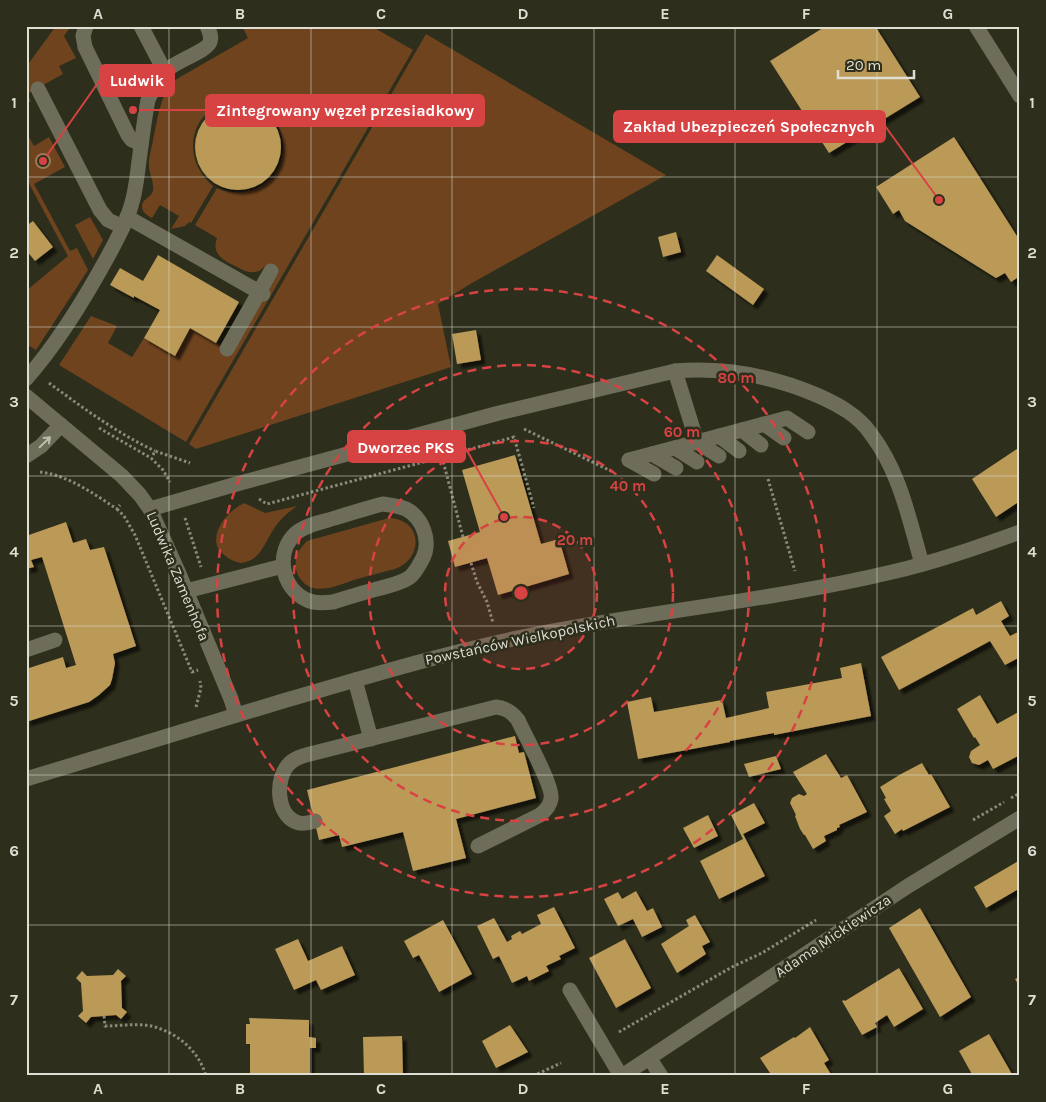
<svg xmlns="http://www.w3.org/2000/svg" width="1046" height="1102" font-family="Karla,sans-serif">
	<defs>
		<filter id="shadow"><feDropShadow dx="4.5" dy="4.5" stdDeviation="1" flood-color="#0009"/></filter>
	</defs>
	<rect width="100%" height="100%" fill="#2e2e1c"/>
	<g fill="#6e431e">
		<polygon points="56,26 71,26 64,36 76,58 59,66 63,74 27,94 31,101 26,104 26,67"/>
		<path d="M242,26H371L413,50L186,442L59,365L91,316L117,326L108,343L132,357L144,338L175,355L190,328L232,352L278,274L265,266C262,269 259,272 254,272C247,273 241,269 235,266C223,260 211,254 217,238L195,225L217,188C248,201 282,183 283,148C284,90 194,86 193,146C193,162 201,176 213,186L191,223L189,222L185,226L171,229L179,216L160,205L152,218C148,216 143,213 142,208C141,198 153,198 153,189C154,181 148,171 149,163C149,155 152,147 153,140C158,120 159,95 175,80L248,38Z"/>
		<polygon points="426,34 666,175 472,283 438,304 451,367 196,449 189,444"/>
		<polygon points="26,132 34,146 49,137 65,167 34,184 70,251 77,248 88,270 36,350 26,344 26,291 68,256 26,178"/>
		<polygon points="90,217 103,240 93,259 75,225"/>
		<path d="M244,503L265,513L297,506C289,512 281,518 275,527C268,537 263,552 253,559C250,561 245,562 242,563C234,563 220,554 217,546C212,528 230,510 244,503Z"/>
		<path d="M389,518C422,519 425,558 395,569C382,572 368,576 354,580C339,585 316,596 303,582C299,578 297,574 296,569C294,557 299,549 307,541Z"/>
	</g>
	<g fill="#bb9a58" filter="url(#shadow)">
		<polygon points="826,26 875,26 920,97 829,153 770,61"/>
		<circle cx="238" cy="147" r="43"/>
		<polygon points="954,137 1020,241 1020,276 1011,282 1005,273 996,278 905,221 899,210 893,214 876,187"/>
		<polygon points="33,221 53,247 35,261 26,250 26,226"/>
		<polygon points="676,232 681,252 663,257 658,237"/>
		<polygon points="158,255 239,302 216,343 190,328 175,356 144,338 160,310 134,296 134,298 110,285 120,268 143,281"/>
		<polygon points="717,255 764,289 753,305 706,271"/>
		<polygon points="476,330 481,360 457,364 452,334"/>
		<polygon points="1020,447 1020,501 996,517 972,479"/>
		<polygon points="515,455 541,544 559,539 569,574 498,595 487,558 455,567 448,541 480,532 462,470"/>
		<polygon points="66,522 73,543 86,539 90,550 104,547 136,646 113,654 115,663 112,679 110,685 99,695 89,702 26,722 26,669 63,657 66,668 76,665 42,557 31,560 34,567 26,569 26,536"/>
		<polygon points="1001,601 1009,616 1001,621 1010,636 1020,631 1020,657 1005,665 990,641 899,690 881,657 973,608 976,615"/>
		<polygon points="861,663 871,716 774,735 774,733 730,741 730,742 638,759 627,702 651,697 654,712 722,700 726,718 769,708 766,692 842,678 840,668"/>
		<polygon points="980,695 997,724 1020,711 1020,755 993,769 988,760 979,765 972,763 969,757 971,751 980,745 975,737 974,738 957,709"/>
		<polygon points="515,736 519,753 524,752 536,798 456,819 466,858 413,871 403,832 342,847 339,835 319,840 307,790"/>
		<polygon points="826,754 841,778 847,775 867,812 839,825 840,827 837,828 837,830 824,836 826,841 813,849 805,835 804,835 800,829 795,816 796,815 790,803 792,798 799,794 804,796 807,794 793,772"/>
		<polygon points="776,756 781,769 749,777 744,764"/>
		<polygon points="922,763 929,775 931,774 950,807 903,831 902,829 895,834 884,816 891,811 884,799 886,798 880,787 901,774"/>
		<polygon points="754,803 765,823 743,834 765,876 719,899 700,861 743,839 731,815"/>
		<polygon points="708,815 718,836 694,848 683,828"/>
		<polygon points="1020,860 1020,888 986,908 974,887"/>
		<polygon points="636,891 647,911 653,908 662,927 642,937 633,919 618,926 604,899 618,892 622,899"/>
		<polygon points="554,907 575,948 559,956 561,959 546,966 549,971 529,981 527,976 512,983 499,956 493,959 477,926 494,918 507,942 512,939 511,936 520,931 522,934 541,924 537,915"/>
		<polygon points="920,908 971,997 940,1017 889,928"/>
		<polygon points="695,915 710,942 702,946 706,954 677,973 661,944 689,926 686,920"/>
		<polygon points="443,920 472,974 439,992 419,955 413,958 404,941"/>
		<polygon points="298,939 308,961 342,946 355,975 321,990 316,980 294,990 275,949"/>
		<polygon points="625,939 651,988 616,1008 589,958"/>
		<polygon points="899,968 923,1009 894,1027 887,1015 875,1023 877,1027 862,1035 842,1001 844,1000 845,1001"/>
		<polygon points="118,969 126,976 121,981 122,1008 127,1012 121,1019 116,1015 91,1017 86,1023 78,1016 83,1011 81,983 76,978 82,971 87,976 113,975"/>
		<polygon points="1020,977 1020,987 1015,979"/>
		<polygon points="249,1018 309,1020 309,1037 316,1038 316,1048 310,1048 310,1076 250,1076 250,1044 246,1044 246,1024 250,1024"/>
		<polygon points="510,1025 528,1052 496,1068 482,1041"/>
		<polygon points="810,1027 829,1060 824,1063 832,1076 772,1076 760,1058 794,1037 795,1038"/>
		<polygon points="989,1034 1013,1076 973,1076 959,1051"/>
		<polygon points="402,1036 403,1076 364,1076 363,1037"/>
	</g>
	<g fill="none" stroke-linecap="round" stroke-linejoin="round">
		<g stroke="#8a8a7c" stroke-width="3" stroke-dasharray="2.5 2.5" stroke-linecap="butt">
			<path d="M49,383C83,408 117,433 155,451"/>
			<polyline points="99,428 151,458 163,470 170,482"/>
			<polyline points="524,429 613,472"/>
			<polyline points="153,455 155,451 190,463"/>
			<path d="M40,472C68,475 94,494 117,509L120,505"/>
			<polyline points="768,479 795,571"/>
			<polyline points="259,499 267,504 442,457"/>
			<polyline points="117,509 124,516 135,535 192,672 198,670"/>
			<polyline points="185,518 201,567"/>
			<polyline points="463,537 442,457 514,437 534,508"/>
			<polyline points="471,563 477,582 487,602 493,623"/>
			<polyline points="196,707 201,688 200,681"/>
			<polyline points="1011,798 1020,793"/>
			<polyline points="973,820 1004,802"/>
			<path d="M104,1016L105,1026C120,1026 136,1023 151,1026C177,1032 199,1051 206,1076"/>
			<polyline points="619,1032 732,967 762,953 816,920"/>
			<polyline points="533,1076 561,1063"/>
		</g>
		<g stroke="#6d6d59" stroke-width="15">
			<polyline points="86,26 83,36 85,47 128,135 132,140 141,144"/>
			<polyline points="141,26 165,72"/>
			<polyline points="976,26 1020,96"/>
			<polyline points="38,89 100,210 108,220 123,227"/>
			<polyline points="127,217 263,294"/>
			<polyline points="227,349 271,271"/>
			<polyline points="675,371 697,442 787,418 808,432"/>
			<path d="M26,379C58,343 84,300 107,258C116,241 126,224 131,206C136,191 137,176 139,161C142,140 144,120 148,100C153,89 158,78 167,70C176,61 207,51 210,42C212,36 209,31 207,26"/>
			<polyline points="26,396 122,476 140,495 150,509 177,569 231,699 236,715"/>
			<polyline points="764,424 784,438"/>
			<polyline points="742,430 761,445"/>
			<polyline points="719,436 739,451"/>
			<polyline points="675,448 697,462"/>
			<polyline points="652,454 676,468"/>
			<polyline points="26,456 41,446 61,425"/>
			<polyline points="629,460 697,442 719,456"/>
			<polyline points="629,460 654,474"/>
			<path d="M383,504C391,505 399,506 406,509C423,518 431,541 423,558C419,565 416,572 410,577C402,583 391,585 381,588C365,592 349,597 333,602C325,603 315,604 307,600C281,588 275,552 296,533C307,524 323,522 335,518C351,513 367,508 383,504Z"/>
			<path d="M150,509L233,485L499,413L675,371C725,367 773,376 819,396C839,405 859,416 871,434C900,472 909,519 922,564"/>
			<polyline points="186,591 283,566"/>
			<polyline points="26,650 55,640"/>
			<polyline points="355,680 371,739"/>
			<path d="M26,779C112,753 197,727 283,701C362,678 441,654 522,637C644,612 770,601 892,572C936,562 978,547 1020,532"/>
			<path d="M315,821C309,823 302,825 296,822C276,814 275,778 289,764C293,759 300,757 306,755L496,707C506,708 512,712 518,720C524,734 554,787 551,799C550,806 545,811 540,815L478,846"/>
			<polyline points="570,990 621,1076"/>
			<polyline points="650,1059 661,1076"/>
			<polyline points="622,1076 908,886 1020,818"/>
		</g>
	</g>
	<circle fill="#9b7955" cx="43" cy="161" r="8"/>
	<defs><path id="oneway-shaft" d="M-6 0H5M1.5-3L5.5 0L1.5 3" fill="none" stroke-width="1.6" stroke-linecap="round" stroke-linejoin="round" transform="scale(1.25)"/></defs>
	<use stroke="#bcbcae" href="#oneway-shaft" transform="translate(45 442) rotate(-44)"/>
	<path fill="none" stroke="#deded3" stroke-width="1" stroke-opacity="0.55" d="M169,26V1076M311,26V1076M452,26V1076M594,26V1076M735,26V1076M877,26V1076M26,177H1020M26,327H1020M26,476H1020M26,626H1020M26,775H1020M26,925H1020"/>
	<circle cx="521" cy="593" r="76" fill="#d74342" fill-opacity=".12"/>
	<g fill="none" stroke="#d74342" stroke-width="2.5" stroke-dasharray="9 6">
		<circle cx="521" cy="593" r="76"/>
		<circle cx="521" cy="593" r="152"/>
		<circle cx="521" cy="593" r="228"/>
		<circle cx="521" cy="593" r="304"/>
	</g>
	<g text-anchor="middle" stroke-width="5" stroke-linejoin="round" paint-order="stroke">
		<g font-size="15" fill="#deded3" stroke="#2e2e1c">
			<text transform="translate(178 576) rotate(67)" y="5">Ludwika Zamenhofa</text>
			<text transform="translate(520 640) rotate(-12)" y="5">Powstańców Wielkopolskich</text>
			<text transform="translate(833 936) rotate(-34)" y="5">Adama Mickiewicza</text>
		</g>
	</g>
	<circle cx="521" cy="593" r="8" fill="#d74342" stroke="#2e2e1c" stroke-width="2.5"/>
	<g font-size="15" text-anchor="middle" font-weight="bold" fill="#d74342" stroke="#2e2e1c" stroke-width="5" stroke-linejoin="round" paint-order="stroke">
		<text x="736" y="383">80 m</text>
		<text x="682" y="437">60 m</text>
		<text x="628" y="491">40 m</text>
		<text x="575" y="545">20 m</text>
	</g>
	<path fill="none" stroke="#d74342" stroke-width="2" d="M43 161L100 80M133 110L206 110M939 200L885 126M504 517L465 447"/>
	<g fill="#d74342" stroke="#2e2e1c" stroke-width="2">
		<circle cx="43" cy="161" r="5"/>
		<circle cx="133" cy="110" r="5"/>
		<circle cx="939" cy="200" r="5"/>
		<circle cx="504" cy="517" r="5"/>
	</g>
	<g fill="#d74342" stroke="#d74342" stroke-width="2">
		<rect x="100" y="65" width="74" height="31" rx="5"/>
		<rect x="206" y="95" width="278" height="31" rx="5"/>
		<rect x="614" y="111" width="271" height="31" rx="5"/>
		<rect x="348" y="431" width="117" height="31" rx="5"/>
	</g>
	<g font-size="16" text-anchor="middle" font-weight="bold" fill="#fff">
		<text x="137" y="86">Ludwik</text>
		<text x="345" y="116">Zintegrowany węzeł przesiadkowy</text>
		<text x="749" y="132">Zakład Ubezpieczeń Społecznych</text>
		<text x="406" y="453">Dworzec PKS</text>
	</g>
	<rect width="1046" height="1102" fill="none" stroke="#2e2e1c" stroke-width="55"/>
	<path d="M838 70v8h76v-8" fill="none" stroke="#deded3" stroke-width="2.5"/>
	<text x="846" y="70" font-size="15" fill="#deded3" stroke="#2e2e1c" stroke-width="4" paint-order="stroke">20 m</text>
	<rect x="28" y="28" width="990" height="1046" fill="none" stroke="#deded3" stroke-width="2"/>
	<g font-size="16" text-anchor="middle" font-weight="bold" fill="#deded3">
		<text x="98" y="19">A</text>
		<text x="240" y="19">B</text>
		<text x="381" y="19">C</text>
		<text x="523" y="19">D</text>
		<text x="665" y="19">E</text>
		<text x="806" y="19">F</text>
		<text x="948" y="19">G</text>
		<text x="14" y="108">1</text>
		<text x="1032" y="108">1</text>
		<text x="14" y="258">2</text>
		<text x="1032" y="258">2</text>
		<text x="14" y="407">3</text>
		<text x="1032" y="407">3</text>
		<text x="14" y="557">4</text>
		<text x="1032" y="557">4</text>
		<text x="14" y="706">5</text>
		<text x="1032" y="706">5</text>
		<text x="14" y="856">6</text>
		<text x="1032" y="856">6</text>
		<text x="14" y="1005">7</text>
		<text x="1032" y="1005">7</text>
		<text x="98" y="1094">A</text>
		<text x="240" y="1094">B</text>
		<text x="381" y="1094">C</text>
		<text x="523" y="1094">D</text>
		<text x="665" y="1094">E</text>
		<text x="806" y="1094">F</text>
		<text x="948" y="1094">G</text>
	</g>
</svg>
